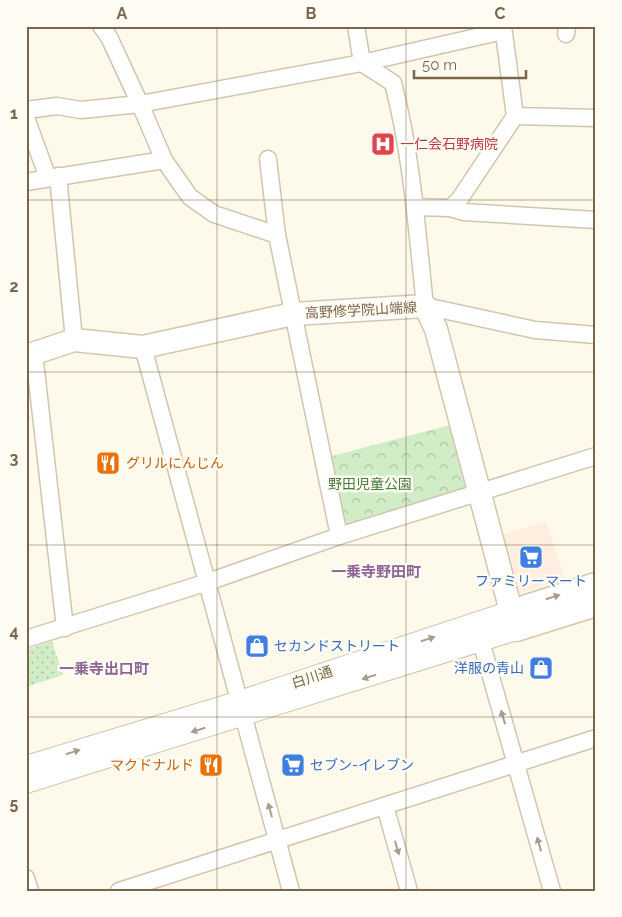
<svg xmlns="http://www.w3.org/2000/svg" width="622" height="917" font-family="Raleway,'Noto Sans JP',sans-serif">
	<defs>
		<pattern id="grass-dots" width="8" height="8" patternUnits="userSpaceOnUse" patternTransform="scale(1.25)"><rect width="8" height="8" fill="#d0edc7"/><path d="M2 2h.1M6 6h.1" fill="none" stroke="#aec4a4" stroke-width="1.8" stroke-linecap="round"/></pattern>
		<pattern id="park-crowns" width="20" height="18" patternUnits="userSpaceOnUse" patternTransform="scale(1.25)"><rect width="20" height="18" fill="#d0edc7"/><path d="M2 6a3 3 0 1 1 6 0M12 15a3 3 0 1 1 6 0" fill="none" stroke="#aec4a4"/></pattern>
	</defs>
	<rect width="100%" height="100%" fill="#fefaeb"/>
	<polygon fill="#feeedf" points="546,522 565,578 514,595 498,536"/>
	<polygon fill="url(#grass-dots)" points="52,641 63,675 26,687 26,650"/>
	<polygon fill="url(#park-crowns)" points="450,425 467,486 462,493 350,529 341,524 328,457"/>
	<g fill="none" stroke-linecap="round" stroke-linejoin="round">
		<g stroke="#d2c5af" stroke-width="19">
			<g id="minor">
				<polyline points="101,26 109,37 140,104 164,160 190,197 214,214 277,235 339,536"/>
				<path d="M356,26L362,63L393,83C412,155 417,232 425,306L535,330L596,335"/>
				<polyline points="566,34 567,26"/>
				<polyline points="26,110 57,106 81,110 140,104 362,63 503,31"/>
				<polyline points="515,116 596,118"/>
				<polyline points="26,118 48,178"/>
				<polyline points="268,159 277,235"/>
				<polyline points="58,176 74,340"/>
				<polyline points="26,182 164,160"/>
				<polyline points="415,207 450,208 459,200 515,116 503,26"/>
				<polyline points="450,208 464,212 596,220"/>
				<polyline points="143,347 291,891"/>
				<polyline points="34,353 65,628"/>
				<polyline points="478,631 552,891"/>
				<polyline points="26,639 208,582 339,536 596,456"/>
				<polyline points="385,806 409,891"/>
				<polyline points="26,878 30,891"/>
				<polyline points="119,891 596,738"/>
			</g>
		</g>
		<g stroke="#d2c5af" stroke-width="22">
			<g id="tertiary">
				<polyline points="26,766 240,701 511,611"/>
				<polyline points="26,783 516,630"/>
			</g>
		</g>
		<g stroke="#d6c6ac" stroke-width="25">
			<g id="secondary">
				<polyline points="26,356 74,340 143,347 293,314 425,306 436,329 516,630 596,605"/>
				<polyline points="511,611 596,584"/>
			</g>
		</g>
		<use href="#minor" stroke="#fff" stroke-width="16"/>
		<use href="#tertiary" stroke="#fff" stroke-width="20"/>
		<use href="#secondary" stroke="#fff" stroke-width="22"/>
	</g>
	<defs><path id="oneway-solid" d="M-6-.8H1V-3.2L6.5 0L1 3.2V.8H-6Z" transform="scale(1.25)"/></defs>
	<g fill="#aa9c8a">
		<use href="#oneway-solid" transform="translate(553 597) rotate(-18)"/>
		<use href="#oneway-solid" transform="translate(428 639) rotate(-18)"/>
		<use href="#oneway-solid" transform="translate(369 677) rotate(163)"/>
		<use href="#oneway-solid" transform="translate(503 717) rotate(-106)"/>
		<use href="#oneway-solid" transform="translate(198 730) rotate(163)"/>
		<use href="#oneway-solid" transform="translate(73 752) rotate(-17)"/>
		<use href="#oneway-solid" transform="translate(270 810) rotate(-105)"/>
		<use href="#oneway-solid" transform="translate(539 844) rotate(-106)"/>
		<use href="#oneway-solid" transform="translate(397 848) rotate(74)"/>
	</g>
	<path fill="none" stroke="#7c664b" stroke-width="1" stroke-opacity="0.55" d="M217,26V891M406,26V891M26,200H596M26,372H596M26,545H596M26,717H596"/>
	<defs>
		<g id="hospital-square" transform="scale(1.25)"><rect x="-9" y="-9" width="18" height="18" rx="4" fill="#e0444e" stroke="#fffcf3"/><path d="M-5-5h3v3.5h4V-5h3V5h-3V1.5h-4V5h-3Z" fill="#fff"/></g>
		<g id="restaurant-square" transform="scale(1.25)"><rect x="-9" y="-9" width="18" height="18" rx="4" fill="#e8710a" stroke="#fffcf3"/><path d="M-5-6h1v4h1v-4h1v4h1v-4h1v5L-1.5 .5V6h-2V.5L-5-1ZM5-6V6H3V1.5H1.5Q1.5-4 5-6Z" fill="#fff"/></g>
		<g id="supermarket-square" transform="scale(1.25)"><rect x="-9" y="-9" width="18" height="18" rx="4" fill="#3f7fe0" stroke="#fffcf3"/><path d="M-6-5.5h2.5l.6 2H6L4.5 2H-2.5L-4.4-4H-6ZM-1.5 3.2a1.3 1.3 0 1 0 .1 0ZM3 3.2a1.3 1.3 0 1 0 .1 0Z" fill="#fff"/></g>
		<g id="shop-square" transform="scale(1.25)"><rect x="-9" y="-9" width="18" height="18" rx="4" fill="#3f7fe0" stroke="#fffcf3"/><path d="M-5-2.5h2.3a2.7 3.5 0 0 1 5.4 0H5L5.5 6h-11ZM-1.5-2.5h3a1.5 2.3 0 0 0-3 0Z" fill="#fff"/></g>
	</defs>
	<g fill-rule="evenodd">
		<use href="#hospital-square" x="383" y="144"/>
		<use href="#restaurant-square" x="108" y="463"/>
		<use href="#supermarket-square" x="531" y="557"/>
		<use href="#shop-square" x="257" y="646"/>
		<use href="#shop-square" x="541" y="668"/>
		<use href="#restaurant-square" x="211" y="765"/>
		<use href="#supermarket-square" x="293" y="765"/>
	</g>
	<g text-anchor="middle" stroke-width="5" stroke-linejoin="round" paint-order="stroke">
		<g font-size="14" fill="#be3a42" stroke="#fffcf3" text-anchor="start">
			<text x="400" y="149">一仁会石野病院</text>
		</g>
		<g font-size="14" fill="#7c664b" stroke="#fffcf3">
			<text transform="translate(361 310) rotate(-3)" y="5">高野修学院山端線</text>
			<text transform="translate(312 677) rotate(-18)" y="5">白川通</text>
		</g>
		<g font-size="14" fill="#c56008" stroke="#fffcf3" text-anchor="start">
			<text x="126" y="468">グリルにんじん</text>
			<text x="194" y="770" text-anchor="end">マクドナルド</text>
		</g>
		<g font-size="14" fill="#467c3f" stroke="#fffcf3">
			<text x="370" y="489">野田児童公園</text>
		</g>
		<g font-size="14" fill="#366cbe" stroke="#fffcf3" text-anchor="start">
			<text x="531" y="586" text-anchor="middle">ファミリーマート</text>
			<text x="274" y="651">セカンドストリート</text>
			<text x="524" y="673" text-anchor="end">洋服の青山</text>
			<text x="310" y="770">セブン-イレブン</text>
		</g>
		<g font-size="15" font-weight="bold" fill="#8f6497" stroke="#fffcf3">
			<text x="376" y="577">一乗寺野田町</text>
			<text x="104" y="674">一乗寺出口町</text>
		</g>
	</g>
	<rect width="622" height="917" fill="none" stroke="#fffcf3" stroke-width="55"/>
	<path d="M414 70v8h112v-8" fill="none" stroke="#7c664b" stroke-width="2.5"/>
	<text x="422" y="70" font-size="15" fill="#7c664b" stroke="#fffcf3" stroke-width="4" paint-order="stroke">50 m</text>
	<rect x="28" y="28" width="566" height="862" fill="none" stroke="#7c664b" stroke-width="2"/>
	<g font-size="16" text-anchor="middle" font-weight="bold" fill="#7c664b">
		<text x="122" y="19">A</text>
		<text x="311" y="19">B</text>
		<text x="500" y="19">C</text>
		<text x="14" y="119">1</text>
		<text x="14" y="292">2</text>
		<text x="14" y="464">3</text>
		<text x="14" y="637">4</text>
		<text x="14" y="809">5</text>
	</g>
</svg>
